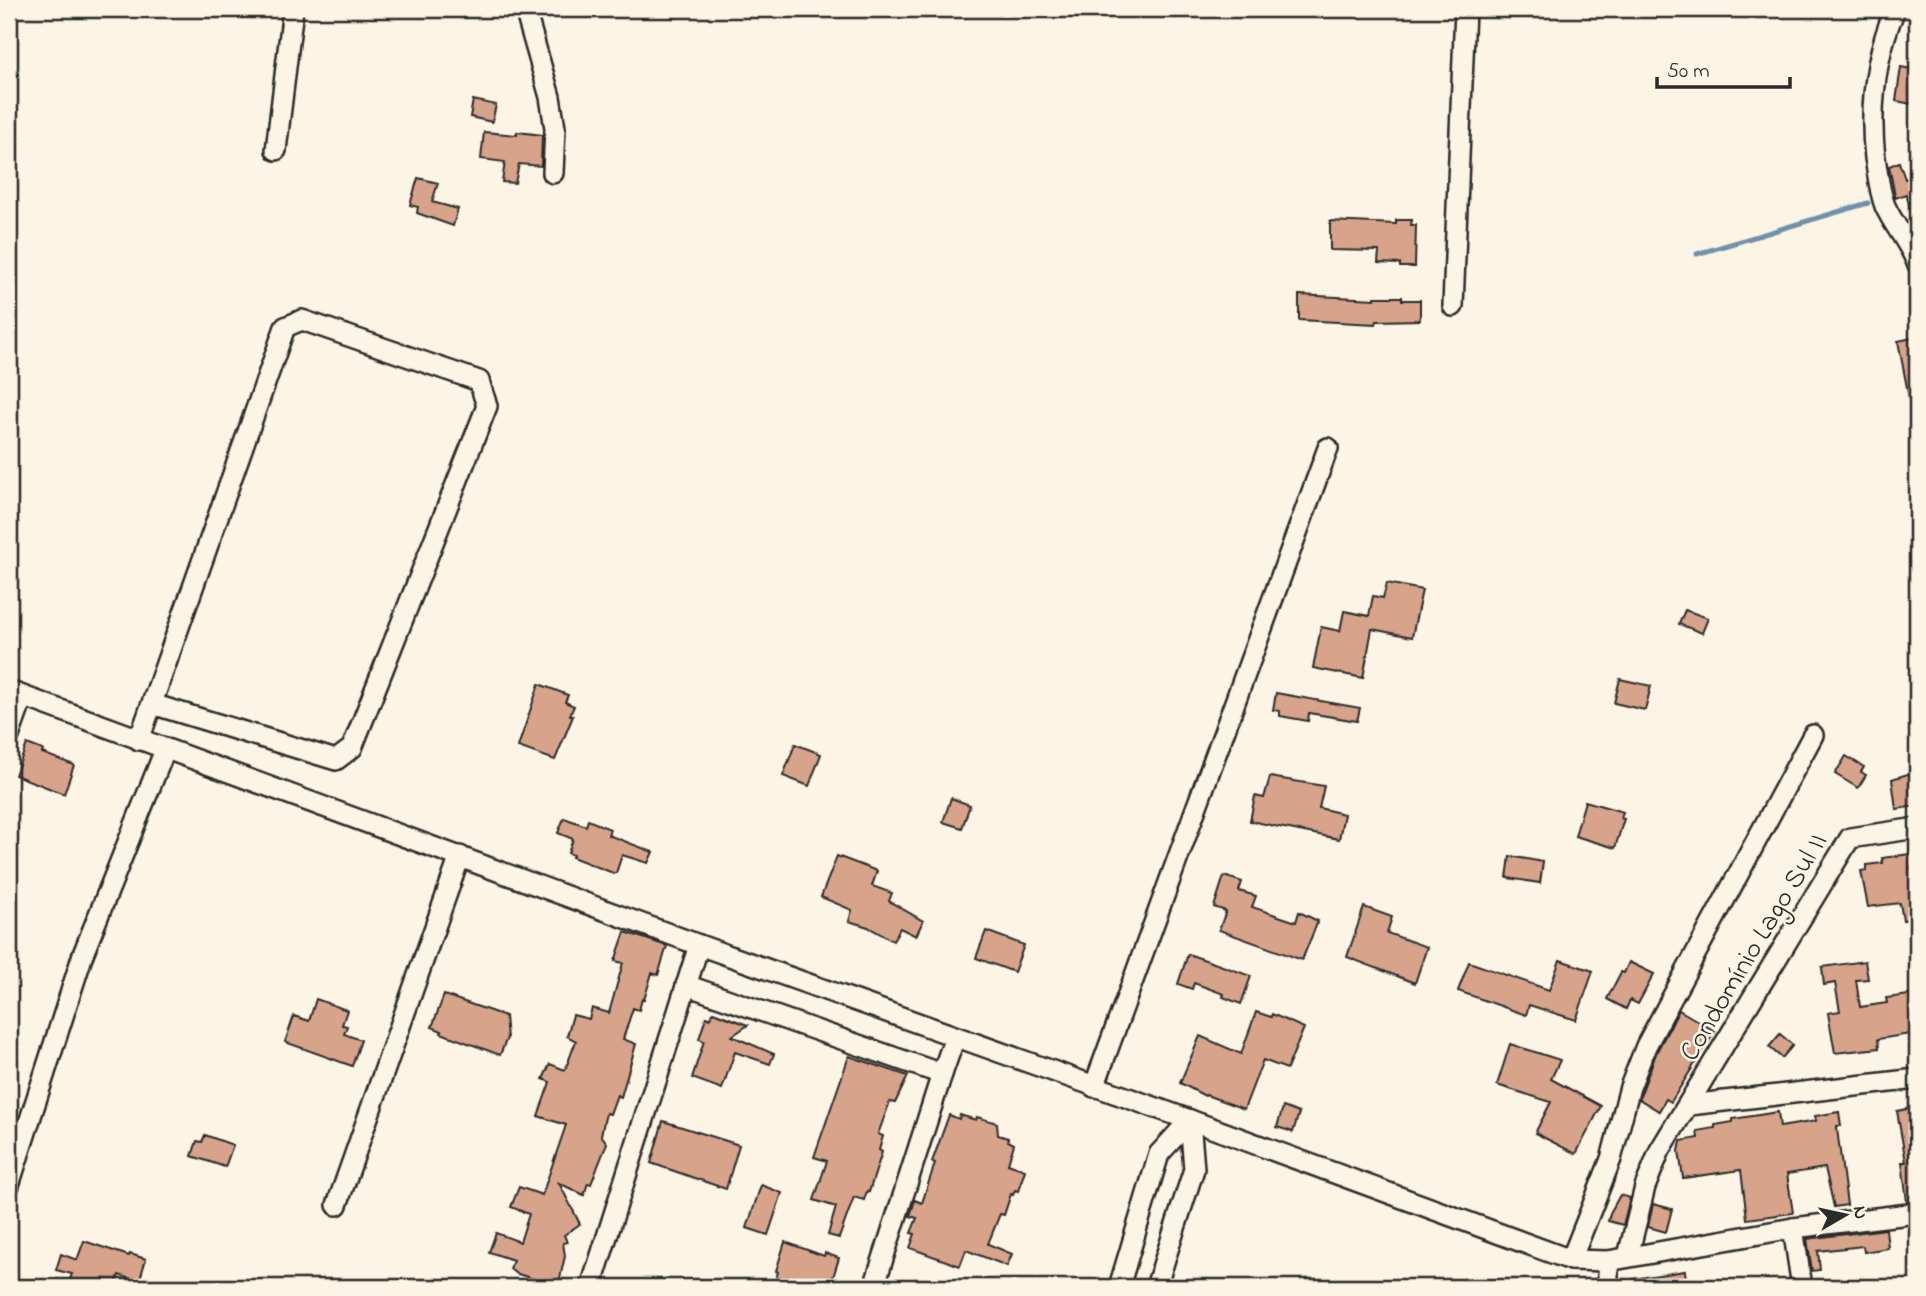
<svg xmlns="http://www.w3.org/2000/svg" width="1926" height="1296" font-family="'Indie Flower',sans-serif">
	<rect width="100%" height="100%" fill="#fcf5e5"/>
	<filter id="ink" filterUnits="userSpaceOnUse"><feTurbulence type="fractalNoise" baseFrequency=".0143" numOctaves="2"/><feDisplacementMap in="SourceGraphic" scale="14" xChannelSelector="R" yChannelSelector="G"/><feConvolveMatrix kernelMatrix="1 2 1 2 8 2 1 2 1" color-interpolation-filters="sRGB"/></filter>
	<g filter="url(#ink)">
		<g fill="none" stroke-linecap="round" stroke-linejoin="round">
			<polyline stroke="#6f92a8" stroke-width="5" points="1697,254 1868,203"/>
		</g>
		<g fill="#d7a48b" stroke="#2b2b2b" stroke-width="2">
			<polygon points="1901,67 1917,70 1917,105 1896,101"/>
			<polygon points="473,100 496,105 492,122 470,117"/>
			<polygon points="484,132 517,135 517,132 542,135 541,166 519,164 515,183 502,182 505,162 481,159"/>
			<polygon points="1899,162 1905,179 1917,175 1917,221 1915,222 1906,194 1895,198 1895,196 1889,166"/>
			<polygon points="418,178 438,183 432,202 458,209 453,226 417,213 418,207 410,205"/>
			<polygon points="1396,220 1412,220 1411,225 1416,225 1415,267 1400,267 1400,264 1378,263 1379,251 1330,250 1330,221 1396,224"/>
			<polygon points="1299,295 1375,299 1375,297 1402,297 1402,300 1420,300 1420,320 1377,321 1376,324 1299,320"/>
			<polygon points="1917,337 1917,398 1909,398 1898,341"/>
			<polygon points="1387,583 1422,590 1412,637 1372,629 1363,678 1313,668 1321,627 1340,631 1344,611 1369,616 1373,596 1383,598"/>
			<polygon points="1685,610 1708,618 1702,633 1679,624"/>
			<polygon points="1620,679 1651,686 1645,710 1614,703"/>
			<polygon points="539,684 568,695 565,702 574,706 570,715 573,716 555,760 518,747"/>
			<polygon points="1276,693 1360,708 1357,721 1309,713 1308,721 1280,716 1280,711 1273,710"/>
			<polygon points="27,744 43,750 42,753 74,765 64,794 15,775"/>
			<polygon points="795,744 821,754 809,786 783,776"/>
			<polygon points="1846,756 1864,767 1861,772 1866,775 1858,788 1835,774"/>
			<polygon points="1917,771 1917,806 1896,809 1892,779"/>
			<polygon points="1270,777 1324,786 1319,808 1344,814 1339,839 1250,821 1255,796 1264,798"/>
			<polygon points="951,798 970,805 962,828 943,822"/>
			<polygon points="1585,801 1623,812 1621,818 1624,819 1615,848 1575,836"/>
			<polygon points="564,818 586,826 588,820 610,829 608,835 653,852 648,863 622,855 616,873 613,873 572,857 573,855 568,853 573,839 558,833"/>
			<polygon points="1917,853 1917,867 1911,867 1917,918 1903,920 1900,903 1868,907 1861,871 1867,870 1867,865 1883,863 1882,858"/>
			<polygon points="837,856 877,871 872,886 892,893 889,901 923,921 916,936 900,928 893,941 868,927 849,921 852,910 821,897"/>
			<polygon points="1510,856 1543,862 1540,883 1507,878"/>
			<polygon points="1224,876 1242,882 1239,891 1256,896 1252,907 1296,922 1299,912 1318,921 1302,960 1219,930 1226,911 1214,907"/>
			<polygon points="1364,907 1392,917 1387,933 1427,947 1415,983 1347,957"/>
			<polygon points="986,931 1024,945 1014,972 976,958"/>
			<polygon points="625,932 667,946 658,975 652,973 644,1000 642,999 639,1010 633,1008 623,1039 636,1044 621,1097 617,1095 610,1114 606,1113 601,1135 607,1143 591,1184 588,1183 584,1195 559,1183 580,1224 564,1235 567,1242 563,1243 565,1256 558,1287 515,1273 510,1269 513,1260 489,1252 496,1233 520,1242 529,1214 511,1207 519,1187 542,1195 566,1125 538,1116 550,1082 543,1079 550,1064 565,1070 576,1041 567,1036 573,1015 589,1019 592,1008 609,1013 623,963 615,961"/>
			<polygon points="1188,954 1251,976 1241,1004 1223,997 1224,994 1194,983 1192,989 1178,984"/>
			<polygon points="1560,960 1593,971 1576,1020 1529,1005 1526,1015 1458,991 1469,962 1549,990"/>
			<polygon points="1865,961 1868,979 1856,980 1860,1007 1887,1003 1886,998 1917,994 1917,1033 1878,1039 1879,1048 1835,1053 1828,1013 1840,1011 1835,983 1824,985 1822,967"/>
			<polygon points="1629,962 1654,974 1638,1004 1630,1000 1626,1009 1607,999 1621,972 1624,973"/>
			<polygon points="444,995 505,1016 507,1038 500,1055 441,1033 442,1031 432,1027"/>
			<polygon points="316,999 347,1010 342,1025 347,1026 344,1034 361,1040 352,1066 285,1042 294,1016 309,1021"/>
			<polygon points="1679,1010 1715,1031 1671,1102 1666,1099 1659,1111 1639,1099 1657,1051"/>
			<polygon points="713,1012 748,1025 732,1036 774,1054 770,1064 735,1052 722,1089 692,1078 704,1041 699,1039 706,1017 710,1019"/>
			<polygon points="1256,1012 1271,1017 1272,1014 1304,1028 1287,1069 1263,1060 1244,1109 1206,1095 1205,1096 1180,1083 1200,1036 1241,1054"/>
			<polygon points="1780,1034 1793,1045 1782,1058 1769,1047"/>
			<polygon points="1510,1044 1560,1060 1551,1079 1601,1106 1576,1154 1535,1133 1551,1102 1497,1085"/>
			<polygon points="849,1056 908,1076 895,1103 890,1102 878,1134 883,1136 879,1150 882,1152 869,1192 867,1191 864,1200 854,1197 839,1238 828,1235 836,1207 814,1200 827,1161 814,1157"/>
			<polygon points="1283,1107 1299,1113 1293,1132 1277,1127"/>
			<polygon points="1917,1107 1917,1201 1907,1202 1902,1162 1906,1162 1897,1111"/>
			<polygon points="1778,1112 1780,1127 1816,1121 1815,1116 1839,1112 1841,1126 1837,1126 1837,1129 1847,1205 1834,1207 1825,1168 1787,1174 1793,1213 1747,1219 1741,1170 1683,1178 1679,1151 1681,1141 1698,1138 1697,1131 1715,1128 1715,1125 1733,1122 1733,1119"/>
			<polygon points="949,1115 959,1119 960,1115 976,1120 977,1117 997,1123 998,1135 1008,1138 1008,1141 1014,1144 1008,1164 1025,1170 1018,1191 1015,1190 1013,1195 1011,1194 1004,1215 1000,1214 988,1244 1012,1254 1007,1266 966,1250 960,1266 910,1248 915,1234 911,1233 917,1218 910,1216 915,1200 922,1203 935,1163 932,1162"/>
			<polygon points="663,1121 739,1145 726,1189 651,1163"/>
			<polygon points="205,1135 233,1145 225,1167 192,1156 197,1141 202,1142"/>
			<polygon points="761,1185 782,1193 768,1235 747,1228"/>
			<polygon points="1620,1195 1630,1198 1623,1225 1608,1221 1610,1213"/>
			<polygon points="1653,1204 1672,1209 1666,1232 1648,1227"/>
			<polygon points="1886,1229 1888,1248 1864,1252 1863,1246 1818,1251 1820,1270 1812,1271 1807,1239"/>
			<polygon points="84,1241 129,1256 130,1254 146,1259 139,1282 119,1275 115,1287 67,1287 72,1274 56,1270 61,1254 77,1260"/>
			<polygon points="785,1242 824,1256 825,1253 839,1258 830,1287 799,1287 776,1278 778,1272 776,1271"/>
			<polygon points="1685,1271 1687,1287 1634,1287 1633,1279"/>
		</g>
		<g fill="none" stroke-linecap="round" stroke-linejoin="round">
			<g stroke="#2b2b2b" stroke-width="24">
				<g id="minor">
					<polyline points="527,9 528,20 550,97 555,128 553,173"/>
					<path d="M1895,9C1875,57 1869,105 1875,158C1878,174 1879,190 1885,206C1894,226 1909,242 1917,263"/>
					<polyline points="276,150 293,9"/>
					<polyline points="1453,306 1465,9"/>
					<polyline points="9,691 699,945 1190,1120 1571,1260 1608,1261 1793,1228 1917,1213"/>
					<polyline points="9,736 23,697"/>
					<polyline points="139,740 285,327 302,320 479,381 487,406 352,748 336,760 152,704"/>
					<polyline points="686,985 942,1074 874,1287"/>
					<polyline points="942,1074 955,1037"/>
					<polyline points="1094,1087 1328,448"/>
					<polyline points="1689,1105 1917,1079"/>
					<polyline points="9,1185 83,954 165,750"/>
					<polyline points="337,1205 460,856"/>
					<polyline points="1793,1228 1802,1287"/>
					<polyline points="1628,1256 1645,1187 1660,1150 1850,838 1917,828"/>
					<polyline points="1571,1260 1611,1159 1630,1087 1646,1046 1813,735"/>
					<polyline points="591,1287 699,945"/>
					<polyline points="1119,1287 1159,1154 1190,1120"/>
					<polyline points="1156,1287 1194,1169 1190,1120"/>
					<polyline points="1608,1287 1608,1261"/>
				</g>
			</g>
			<use href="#minor" stroke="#fcf5e5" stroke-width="19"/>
		</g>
	</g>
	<g text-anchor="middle" stroke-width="5" stroke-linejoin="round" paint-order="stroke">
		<g font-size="28" fill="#2b2b2b" stroke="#fcf5e5">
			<text transform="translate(1752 946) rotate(-59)" y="10">Condomínio Lago Sul II</text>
		</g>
	</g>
	<rect width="1926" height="1296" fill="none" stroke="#fcf5e5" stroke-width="35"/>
	<rect x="18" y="18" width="1891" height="1261" fill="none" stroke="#2b2b2b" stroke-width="2.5" filter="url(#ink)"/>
	<g transform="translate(1845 1215) rotate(81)" stroke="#fcf5e5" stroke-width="5" paint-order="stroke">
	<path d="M0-5L12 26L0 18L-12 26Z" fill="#2b2b2b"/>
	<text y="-10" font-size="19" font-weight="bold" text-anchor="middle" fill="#2b2b2b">N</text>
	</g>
	<path d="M1657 77v10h133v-10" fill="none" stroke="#2b2b2b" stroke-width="3.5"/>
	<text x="1667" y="77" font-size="21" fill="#2b2b2b" stroke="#fcf5e5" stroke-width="5" paint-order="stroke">50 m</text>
</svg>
